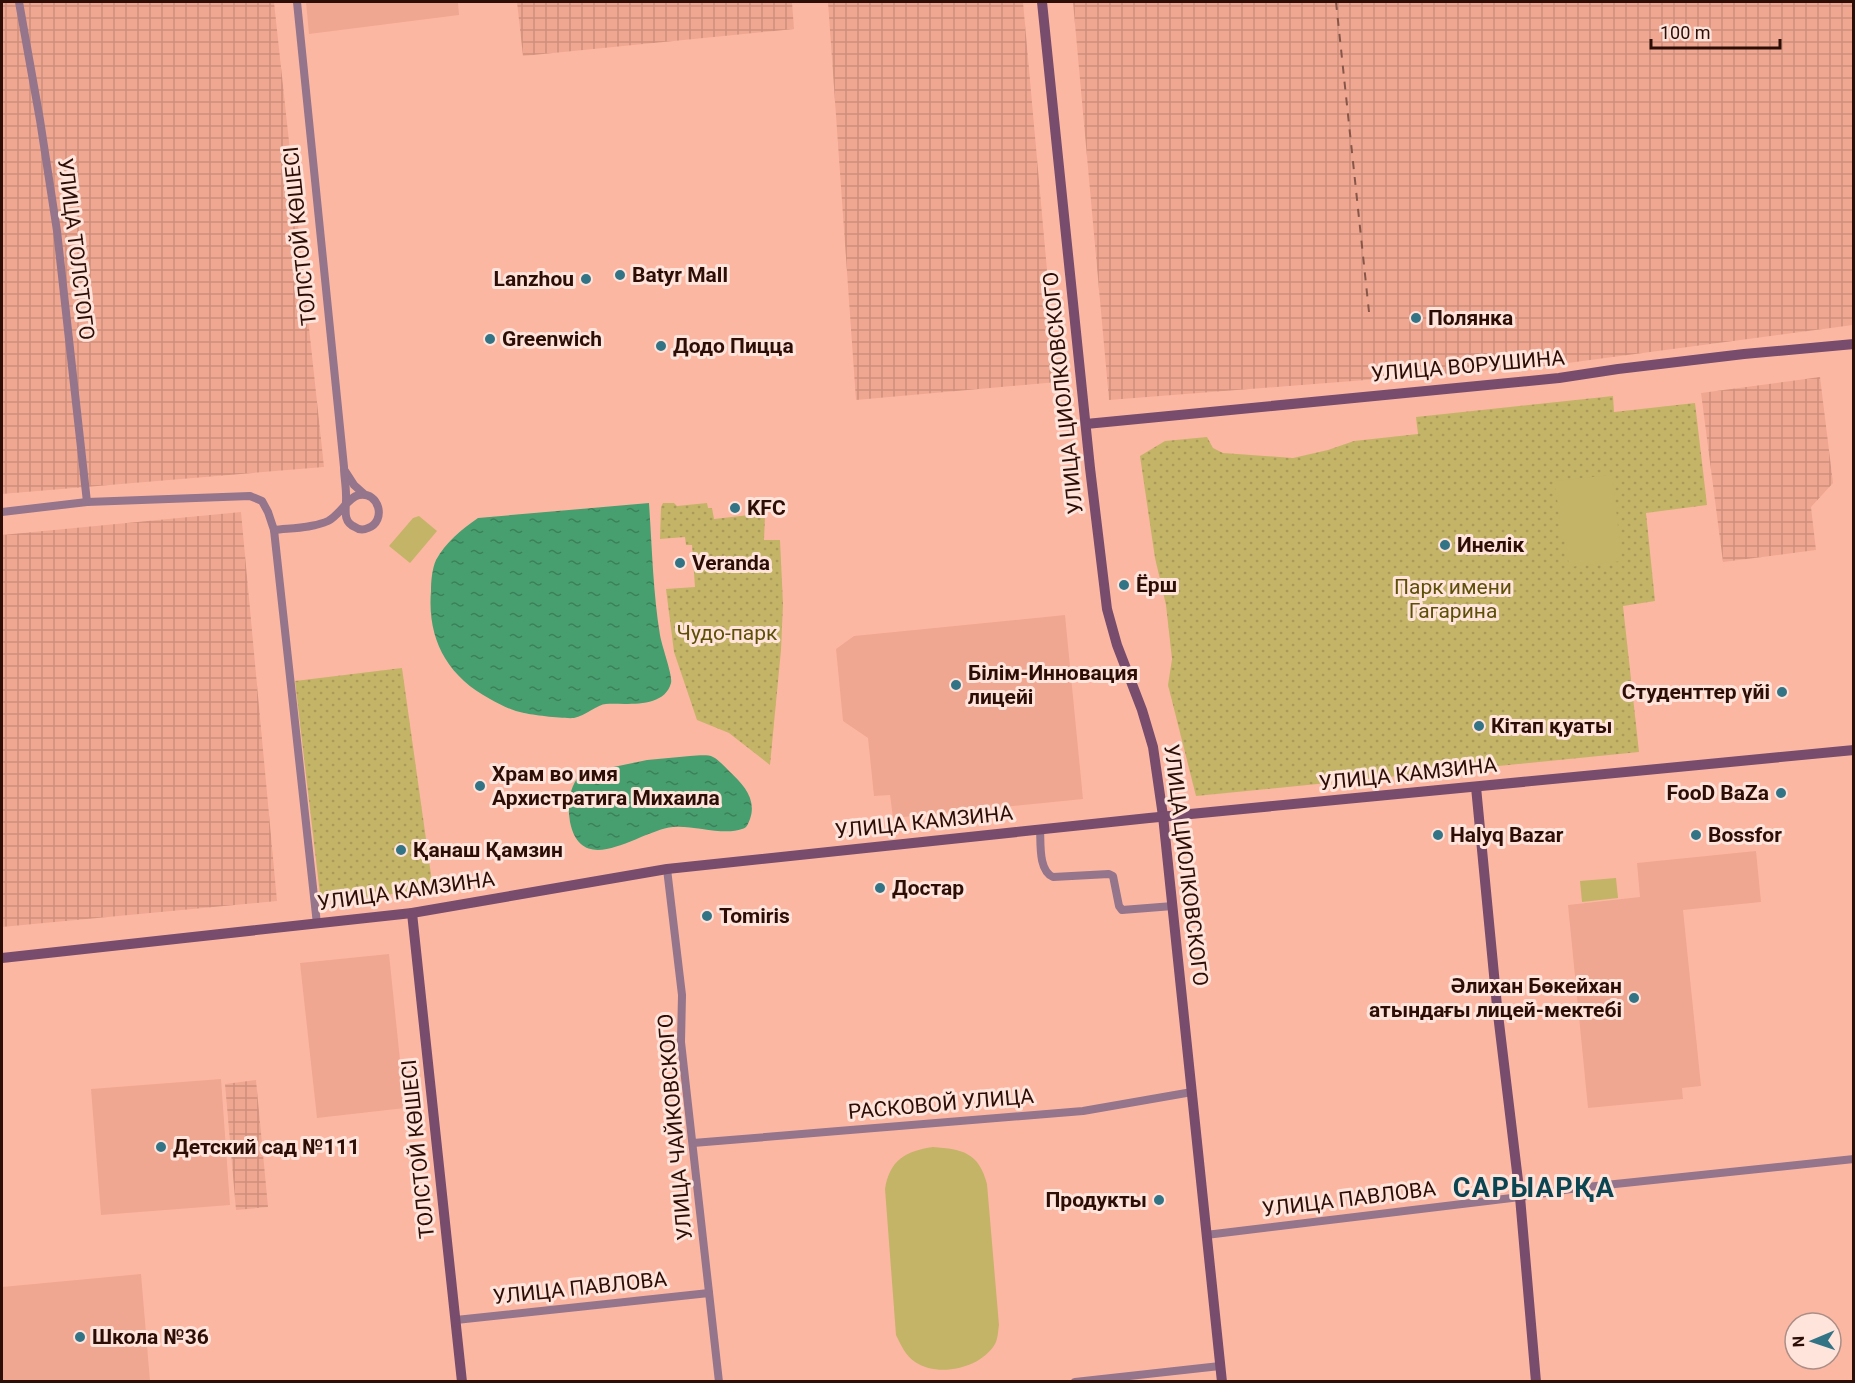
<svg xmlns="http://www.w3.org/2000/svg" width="1855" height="1383" font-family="Roboto,sans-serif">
	<defs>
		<pattern id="industrial-grid" width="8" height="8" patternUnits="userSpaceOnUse" patternTransform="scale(1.5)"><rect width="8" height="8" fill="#f0a791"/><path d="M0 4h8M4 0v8" fill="none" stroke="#ce8f7c"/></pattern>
		<pattern id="grass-dots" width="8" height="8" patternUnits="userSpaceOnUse" patternTransform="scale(1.5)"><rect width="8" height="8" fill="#c4b468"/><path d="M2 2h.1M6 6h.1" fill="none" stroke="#a99a59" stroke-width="1.8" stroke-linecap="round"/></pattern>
		<pattern id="water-ripples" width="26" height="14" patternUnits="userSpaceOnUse" patternTransform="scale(1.5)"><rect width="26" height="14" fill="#479f6f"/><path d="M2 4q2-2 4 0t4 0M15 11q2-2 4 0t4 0" fill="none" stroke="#3c8059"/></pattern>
	</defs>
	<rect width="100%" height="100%" fill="#fcb7a2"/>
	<g fill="#f0a791">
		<polygon points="306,2 458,2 459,15 309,34"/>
		<polygon points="1065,615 1083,799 893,818 890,795 874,796 868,738 843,721 836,649 854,636"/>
		<polygon points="1756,851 1761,902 1683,910 1701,1086 1682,1088 1683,1099 1588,1108 1568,905 1640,897 1637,863"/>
		<polygon points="389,954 405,1108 317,1118 300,963"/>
		<polygon points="221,1079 230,1205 101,1215 91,1089"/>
		<polygon points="141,1274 150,1381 2,1381 2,1287"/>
	</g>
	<g fill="url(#industrial-grid)">
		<polygon points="2,2 274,2 324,467 2,494"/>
		<polygon points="517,2 792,2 794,29 523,56"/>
		<polygon points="828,2 1023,2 1057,382 856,400"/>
		<polygon points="1073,2 1853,2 1853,325 1545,366 1109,400"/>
		<polygon points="1820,377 1833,483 1811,507 1816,550 1723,562 1701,393"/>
		<polygon points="241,512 277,901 2,927 2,535"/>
		<polygon points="256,1080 268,1207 236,1210 225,1084"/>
	</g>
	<g fill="url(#grass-dots)">
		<polygon points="1613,396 1614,412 1695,403 1707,505 1646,513 1655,601 1623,606 1639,752 1196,796 1168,685 1172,659 1166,605 1155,558 1140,456 1165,441 1207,437 1213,448 1223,453 1293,458 1328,450 1354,441 1418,434 1416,417"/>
		<polygon points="663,503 674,503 677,506 707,503 708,508 712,508 714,519 758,514 765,516 764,540 780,540 783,604 781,650 770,765 729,733 697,720 674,652 666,589 695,587 692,545 686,545 685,537 660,539 661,507"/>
		<polygon points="402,668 433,889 321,903 295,681"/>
	</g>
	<g fill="#c4b468">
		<polygon points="1612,475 1622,561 1569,567 1566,540 1562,540 1555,481"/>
		<polygon points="419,516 437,531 410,563 389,546 413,518"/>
		<polygon points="1616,878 1618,898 1582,902 1580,881"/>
		<path d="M933,1147C963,1149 979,1153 987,1184L999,1325C998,1331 998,1339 995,1344C981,1368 939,1378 915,1362C905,1355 901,1345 896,1335L885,1189C890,1160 905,1151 933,1147Z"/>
	</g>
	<g fill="url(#water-ripples)">
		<path d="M649,503C652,547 653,592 660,635C662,647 673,676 671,683C664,709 626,703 606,704C598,704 585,716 574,718C565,719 533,715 524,713C512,711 501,705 490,699C447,676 427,639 431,591C431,581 432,569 436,560C446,542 461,530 478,518Z"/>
		<path d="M690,756C697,756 707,754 713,757C719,760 725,767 730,772C743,784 757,799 750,819C748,824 747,828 742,829C724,836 693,825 673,827C640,830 582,880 570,822C567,804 569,789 580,774L647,760Z"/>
	</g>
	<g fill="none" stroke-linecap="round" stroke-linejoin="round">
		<g stroke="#94758b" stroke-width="8">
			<polyline points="19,2 40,120 57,231 87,502"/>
			<polyline points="345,471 354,485 364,494"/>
			<polyline points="2,512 87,502 250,496 262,501 268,512 274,530 317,924"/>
			<path d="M274,530C291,528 313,528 328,521C340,515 348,497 359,495C379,491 387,521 368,528C364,530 359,530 355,527C341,521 347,507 346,495C346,485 344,476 344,467L297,2"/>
			<path d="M1040,829C1041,843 1038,870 1053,877L1109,874L1113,876L1119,906L1122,910L1173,906"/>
			<polyline points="667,869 682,995 681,1042 719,1382"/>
			<polyline points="693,1143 1083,1111 1192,1092"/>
			<polyline points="1206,1235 1520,1197 1577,1188 1854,1159"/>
			<polyline points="456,1320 709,1293"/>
			<polyline points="1075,1382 1220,1366"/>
		</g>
		<g stroke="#784c6c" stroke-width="10">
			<polyline points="1042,2 1090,468 1107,609 1117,645 1142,710 1153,747 1163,816 1222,1382"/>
			<polyline points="1086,424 1559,378 1618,369 1744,354 1854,344"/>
			<polyline points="1476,787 1497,1006 1520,1197 1536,1382"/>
			<polyline points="412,913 462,1382"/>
			<polyline points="2,958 412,913 667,869 1149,818 1854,750"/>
		</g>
		<polyline stroke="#865749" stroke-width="2" stroke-dasharray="8 8" stroke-linecap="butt" points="1336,2 1369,312"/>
	</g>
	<g fill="#327486" stroke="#ffe4dc" stroke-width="2">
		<circle cx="620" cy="275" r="6"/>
		<circle cx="586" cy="279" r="6"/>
		<circle cx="1416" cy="318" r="6"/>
		<circle cx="490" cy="339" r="6"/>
		<circle cx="661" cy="346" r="6"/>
		<circle cx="735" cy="508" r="6"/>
		<circle cx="1445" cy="545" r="6"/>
		<circle cx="680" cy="563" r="6"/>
		<circle cx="1124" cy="585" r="6"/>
		<circle cx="956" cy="685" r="6"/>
		<circle cx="1782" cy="692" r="6"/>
		<circle cx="1479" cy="726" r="6"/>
		<circle cx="480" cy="786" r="6"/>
		<circle cx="1781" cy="793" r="6"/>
		<circle cx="1438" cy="835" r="6"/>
		<circle cx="1696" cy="835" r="6"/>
		<circle cx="401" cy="850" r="6"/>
		<circle cx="880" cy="888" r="6"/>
		<circle cx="707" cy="916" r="6"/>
		<circle cx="1634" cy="998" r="6"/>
		<circle cx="161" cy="1147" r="6"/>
		<circle cx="1159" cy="1200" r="6"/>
		<circle cx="80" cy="1337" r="6"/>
	</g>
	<g text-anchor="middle" stroke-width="6" stroke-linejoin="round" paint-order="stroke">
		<g font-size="21" fill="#2d0e06" stroke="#ffe4dc">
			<text transform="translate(300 236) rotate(-96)" y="7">ТОЛСТОЙ КӨШЕСІ</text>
			<text transform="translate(76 249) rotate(83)" y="7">УЛИЦА ТОЛСТОГО</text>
			<text transform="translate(1468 366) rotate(-5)" y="7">УЛИЦА ВОРУШИНА</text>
			<text transform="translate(1063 393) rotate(-96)" y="7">УЛИЦА ЦИОЛКОВСКОГО</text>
			<text transform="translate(1408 774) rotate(-6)" y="7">УЛИЦА КАМЗИНА</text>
			<text transform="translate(924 822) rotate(-6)" y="7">УЛИЦА КАМЗИНА</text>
			<text transform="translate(1186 865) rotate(83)" y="7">УЛИЦА ЦИОЛКОВСКОГО</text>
			<text transform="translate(406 891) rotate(-8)" y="7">УЛИЦА КАМЗИНА</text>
			<text transform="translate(941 1104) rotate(-5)" y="7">РАСКОВОЙ УЛИЦА</text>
			<text transform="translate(675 1127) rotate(-95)" y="7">УЛИЦА ЧАЙКОВСКОГО</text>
			<text transform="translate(418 1149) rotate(-96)" y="7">ТОЛСТОЙ КӨШЕСІ</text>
			<text transform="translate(1349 1199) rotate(-7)" y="7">УЛИЦА ПАВЛОВА</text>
			<text transform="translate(580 1288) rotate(-6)" y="7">УЛИЦА ПАВЛОВА</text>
		</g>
		<g font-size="21" font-weight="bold" fill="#2d0e06" stroke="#ffe4dc" text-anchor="start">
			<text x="632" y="282">Batyr Mall</text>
			<text x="574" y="286" text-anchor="end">Lanzhou</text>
			<text x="1428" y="325">Полянка</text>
			<text x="502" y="346">Greenwich</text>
			<text x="673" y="353">Додо Пицца</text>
			<text x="747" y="515">KFC</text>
			<text x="1457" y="552">Инелік</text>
			<text x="692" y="570">Veranda</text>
			<text x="1136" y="592">Ёрш</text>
			<text x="968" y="680">Білім-Инновация<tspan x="968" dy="24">лицейі</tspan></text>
			<text x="1770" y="699" text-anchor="end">Студенттер үйі</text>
			<text x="1491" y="733">Кітап қуаты</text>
			<text x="492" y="781">Храм во имя<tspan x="492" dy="24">Архистратига Михаила</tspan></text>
			<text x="1769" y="800" text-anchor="end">FooD BaZa</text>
			<text x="1450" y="842">Halyq Bazar</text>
			<text x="1708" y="842">Bossfor</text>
			<text x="413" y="857">Қанаш Қамзин</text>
			<text x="892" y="895">Достар</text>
			<text x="719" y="923">Tomiris</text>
			<text x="1622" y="993" text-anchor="end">Әлихан Бөкейхан<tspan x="1622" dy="24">атындағы лицей-мектебі</tspan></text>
			<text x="173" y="1154">Детский сад №111</text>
			<text x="1147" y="1207" text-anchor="end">Продукты</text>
			<text x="92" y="1344">Школа №36</text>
		</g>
		<g font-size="21" fill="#5d4f07" stroke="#ffe4dc">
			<text x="1453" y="594">Парк имени<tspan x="1453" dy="24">Гагарина</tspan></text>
			<text x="727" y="640">Чудо-парк</text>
		</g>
		<g font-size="27" font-weight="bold" letter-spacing="1.5" fill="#0b4552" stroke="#ffe4dc">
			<text x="1534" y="1197">САРЫАРҚА</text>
		</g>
	</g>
	<rect width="1855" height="1383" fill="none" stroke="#2d0e06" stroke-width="6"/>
	<g transform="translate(1813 1341) rotate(268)"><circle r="28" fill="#ffe4dc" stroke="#ab8e86" stroke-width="1.5"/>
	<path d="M0-4.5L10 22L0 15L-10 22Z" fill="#327486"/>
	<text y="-9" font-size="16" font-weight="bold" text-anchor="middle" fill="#2d0e06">N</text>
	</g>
	<path d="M1651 39v9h129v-9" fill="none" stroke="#2d0e06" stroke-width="3"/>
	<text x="1660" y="39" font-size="18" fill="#2d0e06" stroke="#ffe4dc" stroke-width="4.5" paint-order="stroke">100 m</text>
</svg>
